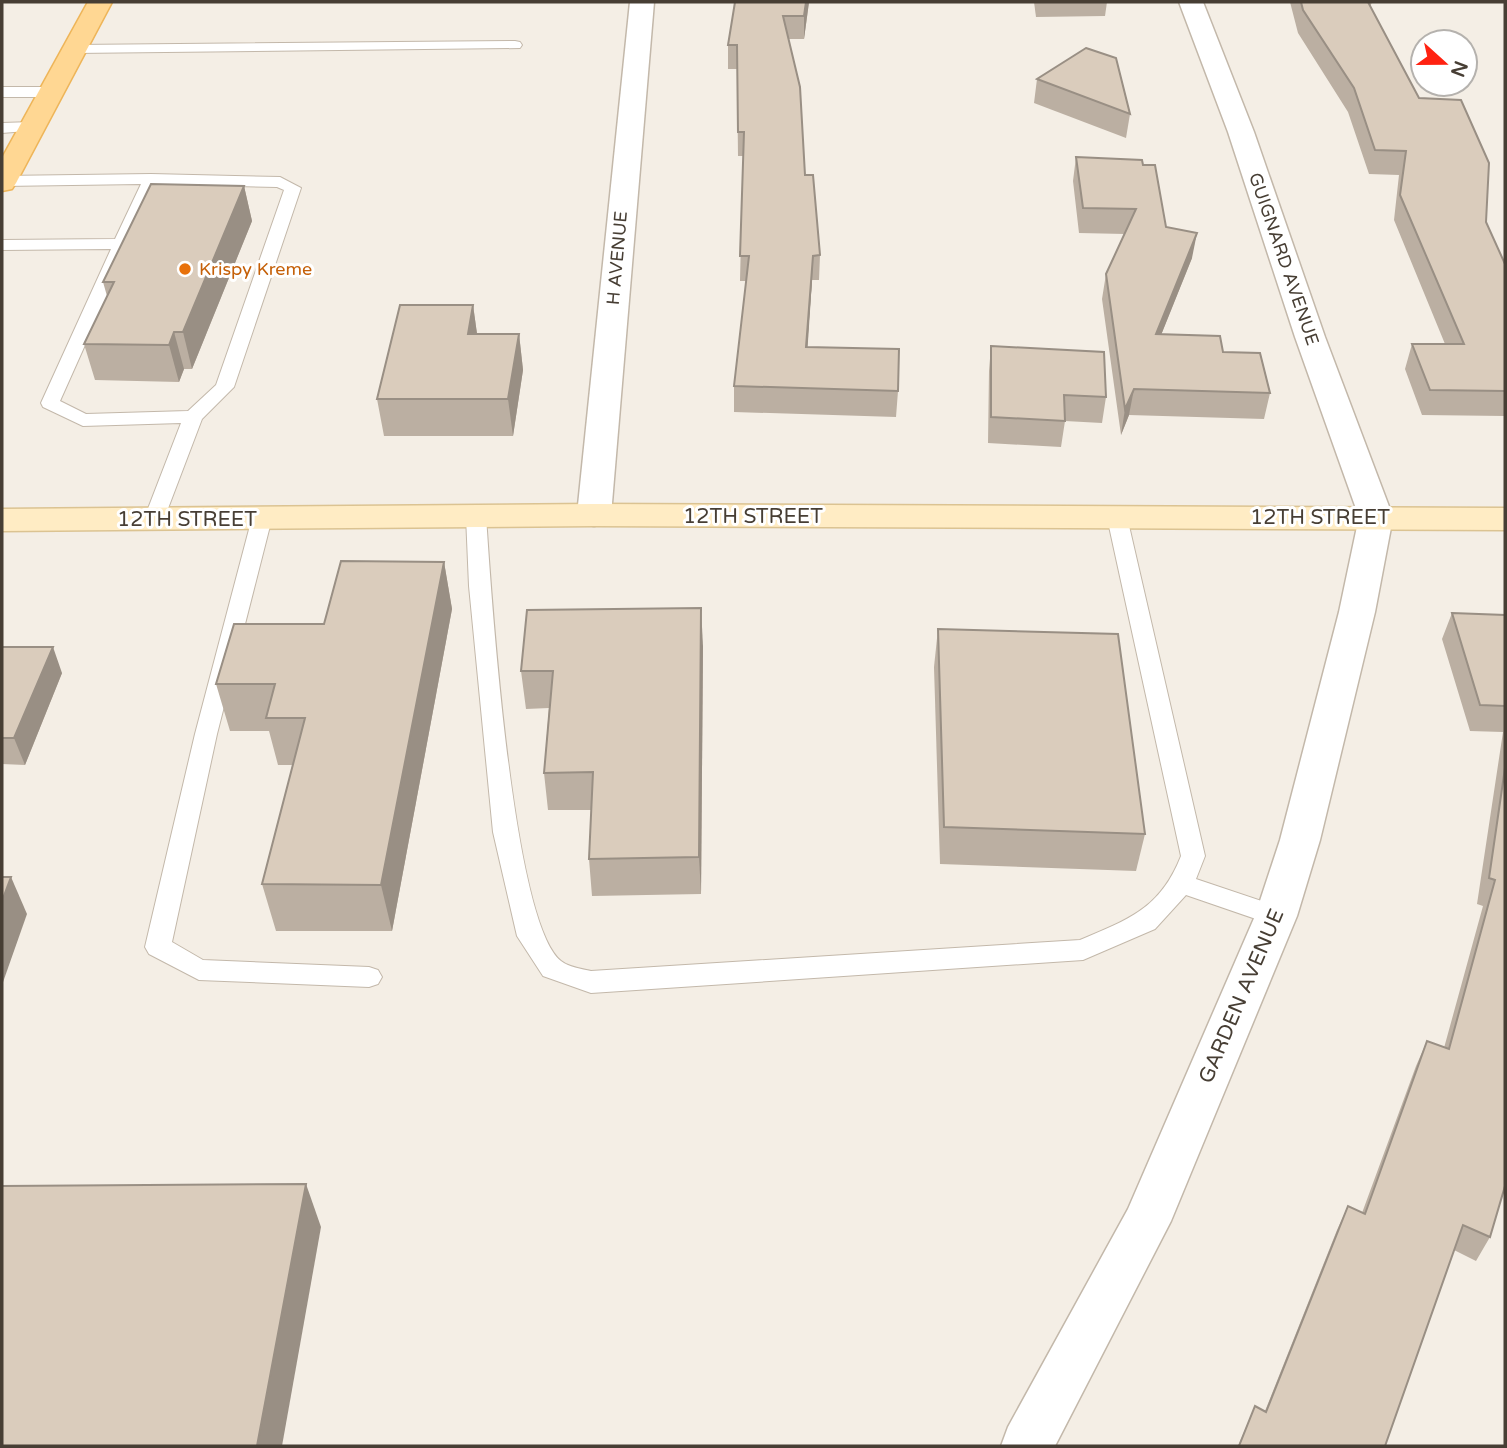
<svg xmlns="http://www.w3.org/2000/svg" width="1507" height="1448" font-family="'Varela Round',sans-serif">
	<rect width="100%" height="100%" fill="#f4eee5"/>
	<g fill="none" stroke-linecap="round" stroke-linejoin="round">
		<g stroke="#c3b8aa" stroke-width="2">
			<g id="service">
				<polygon points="515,41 520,42 522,45 520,48 75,53 68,49 75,45"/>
				<polygon points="2,87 51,87 59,92 51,97 2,97"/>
				<polygon points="32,122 40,127 38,130 2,133 2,123"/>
				<path d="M151,174L280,177L301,188L234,387L202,419L164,519L161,524H147L144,519L181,423L83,426L43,407L41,403L111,249L2,250V240L115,239L141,184L3,186L2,176ZM157,184L277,187L284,190L216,385L188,411L86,414L60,401Z"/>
				<path d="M476,510L483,511L486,516C491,590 512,922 561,961C568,967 582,969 591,971L1080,940C1129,919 1160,909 1181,856L1107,517L1110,512H1124L1127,517L1205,856L1196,879L1285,909L1289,916L1285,923L1276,926L1186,895L1155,929L1083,960L591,993L543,976L517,936L493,832L469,586L466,516L469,511Z"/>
				<polygon points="262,511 269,513 272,518 217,734 172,942 203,960 369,967 378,970 382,977 378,984 369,987 199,980 149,954 145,947 195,734 252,518 255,513"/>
			</g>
		</g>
		<g stroke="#c3b8aa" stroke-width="3">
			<g id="minor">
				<polygon points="630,2 654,2 611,515 606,523 594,526 582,523 577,515"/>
				<polygon points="1179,2 1203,2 1254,132 1325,337 1393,517 1375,612 1320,840 1297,916 1171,1221 1055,1446 1001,1446 1008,1427 1128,1209 1255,916 1280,840 1339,612 1359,517 1295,337 1228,132"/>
			</g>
		</g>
		<g stroke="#dbc392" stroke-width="3">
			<polygon id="secondary" points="594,504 1505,508 1505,530 594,526 2,531 2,509"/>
		</g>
		<g stroke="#eeb559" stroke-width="3">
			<polygon id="primary" points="88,2 112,2 16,183 12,189 2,191 2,158"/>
		</g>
		<use href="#service" fill="#fff" fill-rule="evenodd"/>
		<use href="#minor" fill="#fff" fill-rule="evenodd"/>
		<use href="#secondary" fill="#ffecc4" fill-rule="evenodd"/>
		<use href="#primary" fill="#ffd793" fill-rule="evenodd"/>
	</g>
	<g fill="#bbafa2">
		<polygon points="809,2 804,39 789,39 805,175 820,255 819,280 812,280 807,347 898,391 896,417 734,412 734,386 746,281 740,281 743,156 738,156 737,69 728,69 728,45"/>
		<polygon points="1034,2 1107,2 1105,16 1036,17"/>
		<polygon points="1290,2 1372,2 1370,7 1486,222 1505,264 1505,416 1422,415 1405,369 1412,344 1445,344 1394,220 1399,175 1369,174 1348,112 1298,33"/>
		<polygon points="1037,79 1130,114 1126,138 1034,103"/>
		<polygon points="1076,157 1166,227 1192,258 1161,335 1223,352 1270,393 1264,419 1129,415 1121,435 1102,299 1106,274 1125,234 1079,233 1073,181"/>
		<polygon points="244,186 252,221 192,369 184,369 179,382 95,380 84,344 107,296 103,282"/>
		<polygon points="473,305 477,334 519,334 523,370 513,436 384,436 377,399"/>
		<polygon points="991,346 1106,397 1102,423 1065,421 1061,447 988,443 989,371"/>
		<polygon points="444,562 452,609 392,931 276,931 262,884 293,765 278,765 269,731 230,731 216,684 324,624"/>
		<polygon points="1452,613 1505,615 1505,1186 1490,1237 1476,1261 1454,1250 1385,1446 1238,1446 1255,1406 1265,1411 1337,1230 1348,1206 1362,1213 1416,1066 1427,1041 1444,1048 1483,906 1477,904 1503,732 1470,731 1442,639"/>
		<polygon points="938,629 1145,834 1136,871 940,864 934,667"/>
		<polygon points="703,646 701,894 592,896 589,859 591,810 548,810 544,773 549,708 526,709 521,671"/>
		<polygon points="2,647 62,673 25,765 2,764"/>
	</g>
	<g fill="#998f84">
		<polygon points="806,2 809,2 804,39 804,16"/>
		<polygon points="244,186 252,221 192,369 183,332"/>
		<polygon points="1197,233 1192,258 1151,360 1156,334"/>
		<polygon points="813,256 812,280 806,372 806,347"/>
		<polygon points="473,305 478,341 468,334"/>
		<polygon points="174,332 184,369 179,382 169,345"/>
		<polygon points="519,334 523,370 513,436 508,399"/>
		<polygon points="1134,389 1129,415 1121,435 1125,409"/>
		<polygon points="444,562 452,609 392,931 381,885"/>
		<polygon points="701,608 703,646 701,894 699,857"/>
		<polygon points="53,647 62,673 25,765 14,738"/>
		<polygon points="11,877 27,914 2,985 2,901"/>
		<polygon points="306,1184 321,1227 282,1446 257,1446"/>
	</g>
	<g fill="#daccbc" stroke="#998f84" stroke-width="2">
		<polygon points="735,2 806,2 804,16 783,16 800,87 805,175 813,175 820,255 813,256 806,347 899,349 898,391 734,386 749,256 740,256 744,132 738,132 737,45 728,45"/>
		<polygon points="1301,2 1368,2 1419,98 1461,100 1489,163 1486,222 1505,264 1505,391 1430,390 1412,344 1464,344 1400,195 1406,151 1375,150 1354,88 1303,10"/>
		<polygon points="1086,48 1116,58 1130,114 1037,79"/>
		<polygon points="1076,157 1142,160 1143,165 1155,165 1166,227 1197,233 1156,334 1220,336 1223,352 1260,353 1270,393 1134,389 1125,409 1106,274 1136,209 1083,208"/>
		<polygon points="151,184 244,186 183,332 174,332 169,345 84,344 114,282 103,282"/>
		<polygon points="400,305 473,305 468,334 519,334 508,399 377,399"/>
		<polygon points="991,346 1104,352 1106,397 1064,395 1065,421 991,417"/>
		<polygon points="341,561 444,562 381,885 262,884 305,718 266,718 275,684 216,684 234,624 324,624"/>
		<polygon points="701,608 699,857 589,859 593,772 544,773 553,671 521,671 527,610"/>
		<polygon points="1452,613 1505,615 1505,706 1480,705"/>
		<polygon points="938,629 1118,634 1145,834 944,827"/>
		<polygon points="2,647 53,647 14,738 2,738"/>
		<polygon points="1505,768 1505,1186 1490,1237 1463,1225 1385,1446 1239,1446 1255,1406 1266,1412 1348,1206 1365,1214 1427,1041 1449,1049 1495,880 1489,878"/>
		<polygon points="2,877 11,877 2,901"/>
		<polygon points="306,1184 257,1446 2,1446 2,1186"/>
	</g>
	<circle fill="#e8710a" stroke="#fff" stroke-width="2.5" cx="185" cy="269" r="7"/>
	<g text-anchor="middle" stroke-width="6" stroke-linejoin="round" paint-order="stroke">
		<g font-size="18" fill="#473e34" stroke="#fff">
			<text transform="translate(617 258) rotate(-85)" y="6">H AVENUE</text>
			<text transform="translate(1284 259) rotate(71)" y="6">GUIGNARD AVENUE</text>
		</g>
		<g font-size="18" fill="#c56008" stroke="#fff" text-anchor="start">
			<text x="199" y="275">Krispy Kreme</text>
		</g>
		<g font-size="21" fill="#473e34" stroke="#fff">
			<text x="753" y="523">12TH STREET</text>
			<text x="1320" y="524">12TH STREET</text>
			<text x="187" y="526">12TH STREET</text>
			<text transform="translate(1241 996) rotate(-67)" y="7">GARDEN AVENUE</text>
		</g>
	</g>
	<rect width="1507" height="1448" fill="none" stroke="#473e34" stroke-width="7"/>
	<g transform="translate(1444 63) rotate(111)"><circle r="33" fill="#ffffff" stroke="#b5b2ae" stroke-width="2"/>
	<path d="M0-5L12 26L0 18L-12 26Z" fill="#ff2211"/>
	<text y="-10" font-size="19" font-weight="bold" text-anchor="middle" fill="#473e34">N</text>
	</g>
</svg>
